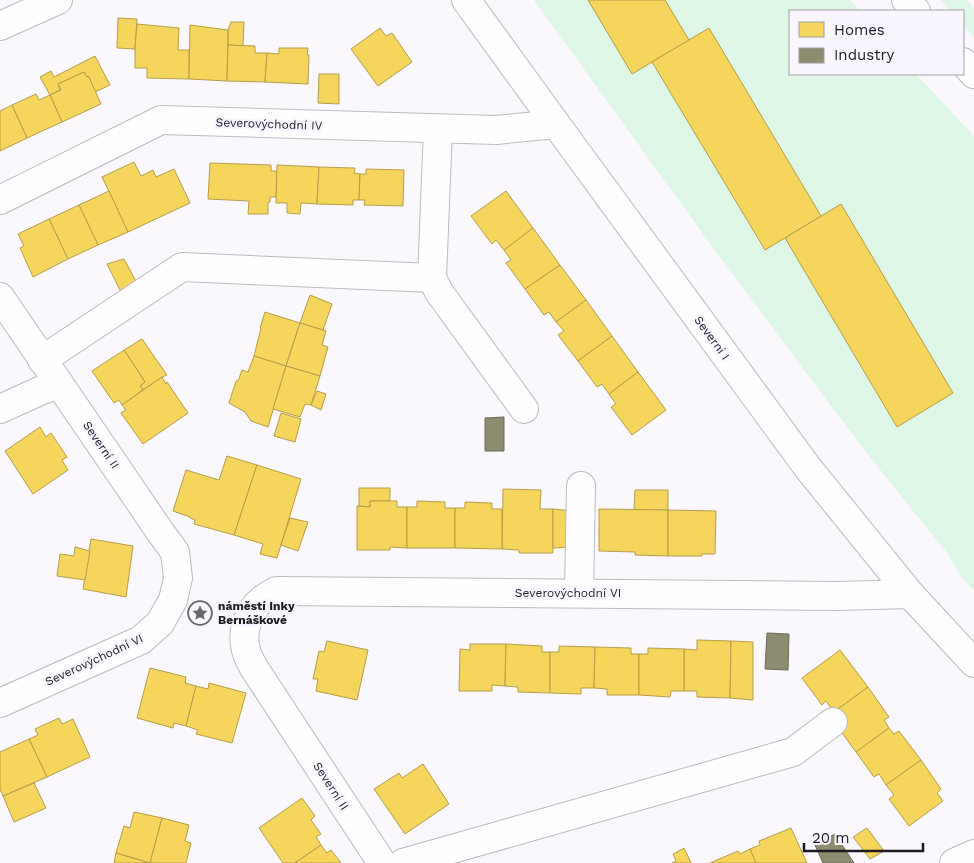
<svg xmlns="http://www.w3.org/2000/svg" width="974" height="863" font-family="'Work Sans',sans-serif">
	<rect width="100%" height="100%" fill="#faf7fd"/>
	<g fill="#ddf6e5">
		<polygon points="534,0 588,0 632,74 652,62 764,250 785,238 897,427 953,393 841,205 821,216 709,28 689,40 665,0 850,0 860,11 790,11 790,74 916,74 974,136 974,591 961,577 948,554 892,485 830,405 706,238"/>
		<polygon points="941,0 967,0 974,8 974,37 963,25 963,11 951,11"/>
	</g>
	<g fill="#f6d55c" stroke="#b59d4a">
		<polygon points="588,0 665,0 689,40 632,74"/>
		<polygon points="118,18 137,19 135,49 117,48"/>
		<polygon points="231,22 244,22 243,46 228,45 228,30"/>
		<polygon points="137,24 179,28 178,50 189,50 189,79 147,78 147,68 135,68 135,49"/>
		<polygon points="190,25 228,30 227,81 189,79"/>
		<polygon points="380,28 386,36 392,33 412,62 378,86 351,49"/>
		<polygon points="709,28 821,216 765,250 652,62"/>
		<polygon points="228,45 255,46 255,53 267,53 265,82 227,81"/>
		<polygon points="279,48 308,48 307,54 309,55 308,84 265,82 267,53 279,54"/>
		<polygon points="95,56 110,85 95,92 89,77 87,77 84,72 58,84 60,90 50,95 40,77 51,71 54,77"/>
		<polygon points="84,72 87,77 89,77 101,104 62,122 50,95 61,90 58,84"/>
		<polygon points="319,74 339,74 339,104 318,103"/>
		<polygon points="36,94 39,100 50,95 62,122 27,138 12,105"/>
		<polygon points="12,105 27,138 0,151 0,111"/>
		<polygon points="134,162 141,176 153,170 156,177 174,169 190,203 128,232 102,177"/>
		<polygon points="210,163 271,165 271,171 277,171 276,197 270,197 270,202 268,202 268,214 248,214 249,201 208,199"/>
		<polygon points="277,165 319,167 317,204 301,203 300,214 287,213 287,203 276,203"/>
		<polygon points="319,167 355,168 354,173 360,174 359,200 353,200 353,205 317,204"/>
		<polygon points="366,169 404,170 403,206 364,205 365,200 359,200 360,174 366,174"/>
		<polygon points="109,191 128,232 98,245 79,205"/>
		<polygon points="506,191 533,228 504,250 496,240 492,244 471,216"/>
		<polygon points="841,204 953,393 897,427 785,238"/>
		<polygon points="79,205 98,245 68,259 49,219"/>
		<polygon points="49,219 68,259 33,277 20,248 24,246 18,234"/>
		<polygon points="533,228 560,265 525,289 506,263 511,260 504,250"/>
		<polygon points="124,259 137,283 121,292 107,264"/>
		<polygon points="560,265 586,300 556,322 549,312 544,315 525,289"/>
		<polygon points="310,295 332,304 323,330 300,323"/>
		<polygon points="586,300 612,336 578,361 558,335 564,331 556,322"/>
		<polygon points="265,312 300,323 286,366 254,356 261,328 260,328"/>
		<polygon points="300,323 326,331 322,345 328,347 320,376 286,366"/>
		<polygon points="612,336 638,372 609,394 602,384 597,387 578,361"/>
		<polygon points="142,339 167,375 162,377 143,390 140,386 145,382 124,350"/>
		<polygon points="124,350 145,382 140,386 143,390 122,405 119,400 114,403 92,371"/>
		<polygon points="254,356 286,366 268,427 251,421 245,412 229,403 236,381 238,381 242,370 248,372"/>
		<polygon points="286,366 320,376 311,405 305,404 300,417 273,409"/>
		<polygon points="638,372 666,410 632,435 611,407 616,404 609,394"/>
		<polygon points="162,377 166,384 167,382 188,413 143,444 121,413 126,410 122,405"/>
		<polygon points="317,391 326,394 321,410 311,405"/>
		<polygon points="281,413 301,419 295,442 274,436"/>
		<polygon points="40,427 46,437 51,433 67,457 62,460 68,470 33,494 5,451"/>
		<polygon points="227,456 257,465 234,535 194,524 195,520 190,518 190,517 173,511 186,470 219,480"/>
		<polygon points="257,465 301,479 277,558 260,554 263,544 234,535"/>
		<polygon points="359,488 390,488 390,501 370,501 370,507 359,506"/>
		<polygon points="503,489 541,490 540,509 553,509 553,553 519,553 519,550 502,549"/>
		<polygon points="635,490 668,490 668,510 634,510"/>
		<polygon points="370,501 397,501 397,507 407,507 407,548 390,547 390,550 357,550 357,506 370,507"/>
		<polygon points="417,501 445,502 445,508 455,508 455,548 407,548 407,507 417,507"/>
		<polygon points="465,502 492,503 492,509 502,509 502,549 455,548 455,508 465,508"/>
		<polygon points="553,509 572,511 571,547 553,548"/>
		<polygon points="599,509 668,510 668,556 635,555 635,552 599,551"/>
		<polygon points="668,510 716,511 715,554 702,554 702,556 668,556"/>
		<polygon points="290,518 308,522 298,551 281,545"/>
		<polygon points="91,539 133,546 126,597 83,589"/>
		<polygon points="75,547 90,551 85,580 57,576 60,554 74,556"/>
		<polygon points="697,640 731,641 730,698 697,697 697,691 684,691 684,649 697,650"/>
		<polygon points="327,641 368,650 357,700 316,691 318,679 313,679 319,651 324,652"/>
		<polygon points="731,641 753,642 753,700 730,698"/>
		<polygon points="470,644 506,644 505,686 492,685 492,691 459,691 460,649 470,650"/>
		<polygon points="506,644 542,646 542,652 550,652 550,693 518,692 518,687 505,686"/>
		<polygon points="559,646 595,647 594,688 581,688 581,694 550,693 550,652 559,652"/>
		<polygon points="595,647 631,648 631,654 639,654 639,695 607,695 607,689 594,688"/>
		<polygon points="648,648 684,649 684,691 671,691 670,697 639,695 639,654 648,654"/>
		<polygon points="840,650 868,687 834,712 826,701 822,705 802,678"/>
		<polygon points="150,668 186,677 185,683 196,686 186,726 174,723 173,728 137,718"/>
		<polygon points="209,683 246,693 232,743 196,734 198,730 186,726 196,686 208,689"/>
		<polygon points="868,687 889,717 884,720 889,728 856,752 837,726 834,712"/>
		<polygon points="59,718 62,724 73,719 90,757 47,777 29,739 38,735 35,729"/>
		<polygon points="889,728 894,734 899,731 921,760 886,785 879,774 874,777 856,752"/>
		<polygon points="29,739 47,777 3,796 0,789 0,752"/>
		<polygon points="921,760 941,789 937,793 943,801 909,826 889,799 894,795 886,785"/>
		<polygon points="423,764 449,804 405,834 374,789 399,773 402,778"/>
		<polygon points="34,783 46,808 14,822 3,796"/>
		<polygon points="302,798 315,816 311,820 321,834 316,837 321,845 295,863 283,863 259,828"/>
		<polygon points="134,812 162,818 150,863 116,853 124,826 130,828"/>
		<polygon points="162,818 189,825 185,841 191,843 186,863 150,863"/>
		<polygon points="791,828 807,863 756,863 750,849 760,845 759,841"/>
		<polygon points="867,828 884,851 870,859 853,837"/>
		<polygon points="321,845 327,853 331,850 341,863 295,863"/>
		<polygon points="684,848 691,863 672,863 676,861 673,854"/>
		<polygon points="750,849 756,863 710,863 738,851 740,854"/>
		<polygon points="116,853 150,863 114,863"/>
	</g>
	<g fill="#8c8c6e" stroke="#6b6a57">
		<polygon points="504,417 504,451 485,451 485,418"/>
		<polygon points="767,633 789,634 788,670 765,669"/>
		<polygon points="835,834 854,863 823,863 815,845"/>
	</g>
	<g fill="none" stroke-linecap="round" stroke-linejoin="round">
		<g stroke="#bcb9bf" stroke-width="30">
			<g id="minor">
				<polyline points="466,0 556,124 808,468 910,594 974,663"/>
				<polyline points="0,26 58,0"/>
				<polyline points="438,129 432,278 439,292 524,409"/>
				<polyline points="0,200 161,120 496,130 556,124"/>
				<polyline points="0,297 161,533 175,552 178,578 173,600 160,623 141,640 0,703"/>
				<polyline points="42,360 182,267 432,278"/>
				<polyline points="0,409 42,390 59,384"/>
				<polyline points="579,593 581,486"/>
				<path d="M382,863L254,668C251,662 247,656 246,650C241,632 248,611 262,600C266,596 272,594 276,591L837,596L910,594"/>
				<polyline points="403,863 793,752 833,722"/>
				<polyline points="954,863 974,854"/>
			</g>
		</g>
		<g stroke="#bcb9bf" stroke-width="30">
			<g id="highway">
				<polyline points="906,0 916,11"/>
				<polyline points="963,62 974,74"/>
			</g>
		</g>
		<use href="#minor" stroke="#fefeff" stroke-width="28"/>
		<use href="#highway" stroke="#fefeff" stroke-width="28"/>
	</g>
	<defs>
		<g id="sight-ring" transform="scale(1.25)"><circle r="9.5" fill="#f9f5ff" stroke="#6a676d" stroke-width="1.5"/><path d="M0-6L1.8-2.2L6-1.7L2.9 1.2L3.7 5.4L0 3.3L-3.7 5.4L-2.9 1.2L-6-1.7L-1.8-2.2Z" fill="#6a676d"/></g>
	</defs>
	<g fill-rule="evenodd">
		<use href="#sight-ring" x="200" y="613"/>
	</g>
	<g text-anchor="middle" stroke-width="5" stroke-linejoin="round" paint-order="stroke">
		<g font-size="12" fill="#1d1a20" stroke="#f9f5ff">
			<text transform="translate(269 124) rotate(2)" y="4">Severovýchodní IV</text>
			<text transform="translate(712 338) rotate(54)" y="4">Severní I</text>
			<text transform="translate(101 445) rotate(56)" y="4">Severní II</text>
			<text x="568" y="597">Severovýchodní VI</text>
			<text transform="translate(94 660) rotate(-25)" y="4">Severovýchodní VI</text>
			<text transform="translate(331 786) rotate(57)" y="4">Severní II</text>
		</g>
		<g font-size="12" font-weight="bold" fill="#1d1a20" stroke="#f9f5ff" text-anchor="start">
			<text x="218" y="610">náměstí Inky<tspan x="218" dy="14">Bernáškové</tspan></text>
		</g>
	</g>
	<rect x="789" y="10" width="175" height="65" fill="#f9f5ff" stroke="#a19da6"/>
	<rect x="799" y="22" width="25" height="15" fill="#f6d55c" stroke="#a19da6"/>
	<text x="834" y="35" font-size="15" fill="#1d1a20">Homes</text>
	<rect x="799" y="48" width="25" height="15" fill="#8c8c6e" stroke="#a19da6"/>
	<text x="834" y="60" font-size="15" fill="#1d1a20">Industry</text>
	<path d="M804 843v8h119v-8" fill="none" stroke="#1d1a20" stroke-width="2.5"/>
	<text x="812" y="843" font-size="15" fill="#1d1a20" stroke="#f9f5ff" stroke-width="4" paint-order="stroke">20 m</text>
</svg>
